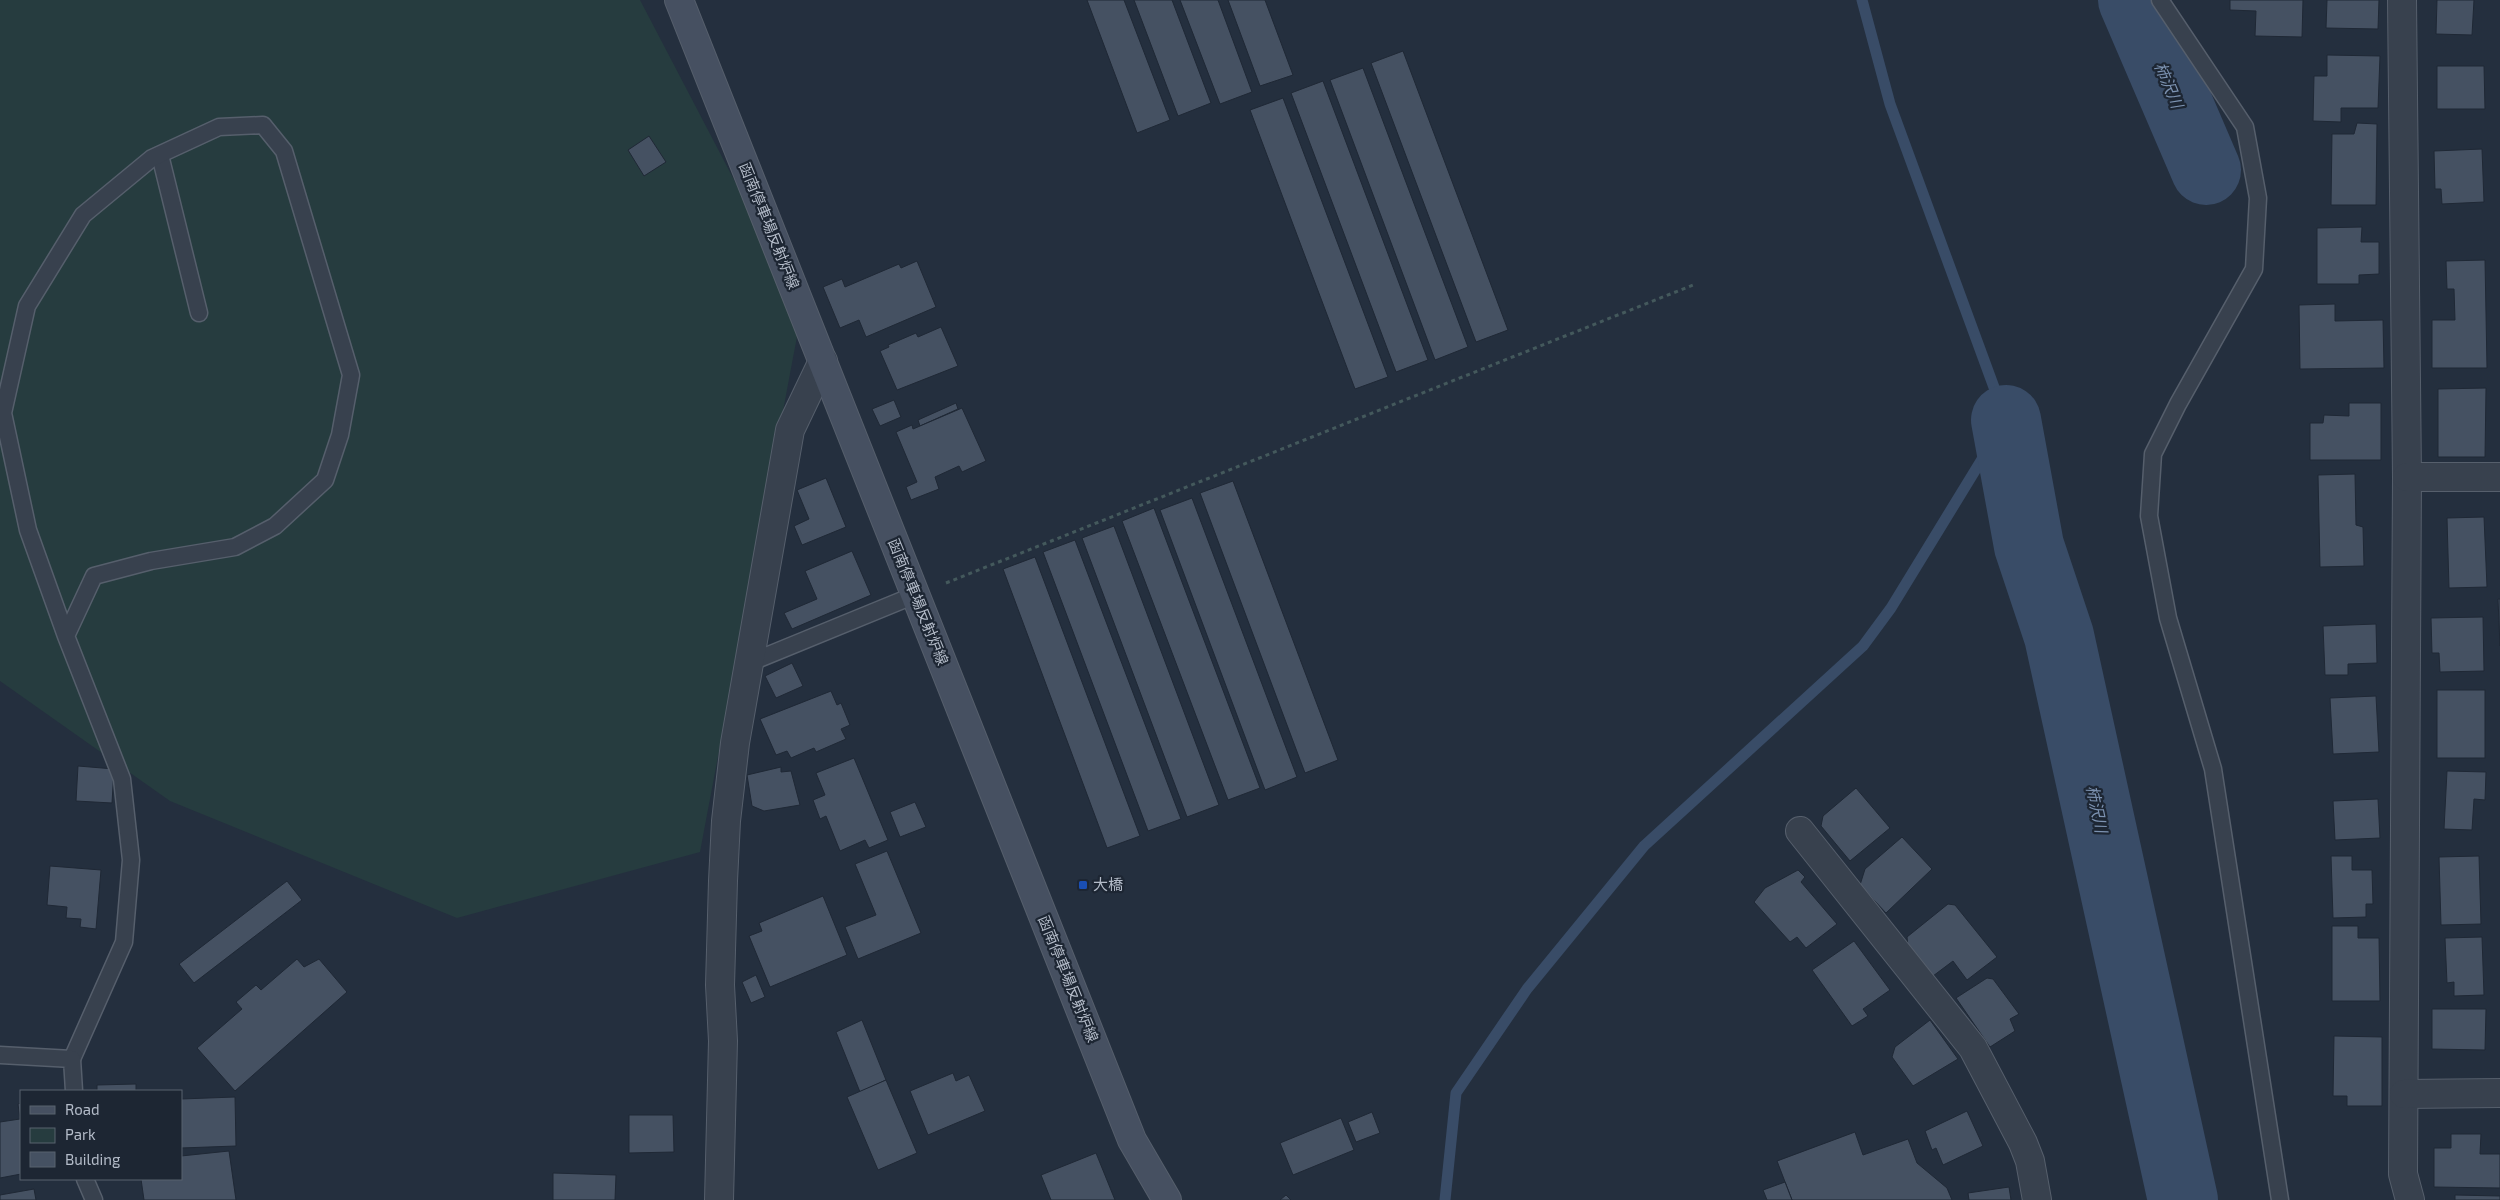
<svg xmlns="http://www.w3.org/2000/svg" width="2500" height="1200" font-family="'Exo 2','Noto Sans JP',sans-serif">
	<rect width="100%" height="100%" fill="#242f3e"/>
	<polygon fill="#263c3f" points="0,0 640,0 802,310 700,852 457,918 170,801 0,681"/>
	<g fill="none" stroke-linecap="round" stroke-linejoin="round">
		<polyline stroke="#394c67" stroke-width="11" points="1445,1200 1456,1093 1527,989 1644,846 1863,646 1891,608 2006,420 1890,104 1862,0"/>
		<g stroke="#394c67" stroke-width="70">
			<polyline points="2133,0 2206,170"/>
			<polyline points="2006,420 2029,546 2059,636 2183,1200"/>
		</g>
	</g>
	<g fill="#455162" stroke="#1f2835">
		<polygon points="1087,0 1124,0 1170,120 1137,133"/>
		<polygon points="1134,0 1172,0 1211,103 1178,116"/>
		<polygon points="1180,0 1218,0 1252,92 1220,104"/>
		<polygon points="1228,0 1265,0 1293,75 1260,86"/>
		<polygon points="2230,0 2303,0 2302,37 2255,36 2256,11 2230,10"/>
		<polygon points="2327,0 2379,0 2378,29 2326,28"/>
		<polygon points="2437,0 2474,0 2472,35 2436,34"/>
		<polygon points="1403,51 1508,330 1476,342 1371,63"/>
		<polygon points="2327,55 2380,56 2378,108 2341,108 2341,122 2313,121 2314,76 2327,76"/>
		<polygon points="2437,66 2484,66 2485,109 2437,109"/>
		<polygon points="1363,68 1468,347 1435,360 1330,80"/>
		<polygon points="1323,81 1428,360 1396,372 1291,93"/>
		<polygon points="1283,98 1388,377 1355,389 1250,110"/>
		<polygon points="2357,123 2377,124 2376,205 2331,205 2332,134 2354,134"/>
		<polygon points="649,136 666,162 644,176 628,150"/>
		<polygon points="2482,149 2484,202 2442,204 2441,189 2435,189 2434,151"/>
		<polygon points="2362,227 2361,242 2379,242 2379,274 2359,275 2359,284 2317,284 2317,228"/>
		<polygon points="2485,260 2487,368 2432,368 2432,320 2455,320 2454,289 2447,289 2446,261"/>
		<polygon points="917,261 936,307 866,337 859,320 840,328 823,287 842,279 845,287 899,264 901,268"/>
		<polygon points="2335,304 2335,321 2383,320 2384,368 2300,369 2299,305"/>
		<polygon points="941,327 958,366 897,390 880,351 889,347 888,345 916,333 918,337"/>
		<polygon points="2486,388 2485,457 2438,457 2438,389"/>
		<polygon points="894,400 901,417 880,426 872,409"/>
		<polygon points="956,403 958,409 920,426 918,420"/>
		<polygon points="2349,403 2381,403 2381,460 2310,460 2310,423 2323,423 2324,415 2349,416"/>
		<polygon points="962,408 986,461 962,472 959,466 935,477 939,489 911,500 906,487 917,482 896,432 912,425 913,429"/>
		<polygon points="2355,474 2356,525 2363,527 2364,566 2320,567 2318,475"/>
		<polygon points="826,478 846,527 802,545 794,526 809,519 797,490"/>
		<polygon points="1233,481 1338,760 1305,773 1200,493"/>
		<polygon points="1192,498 1297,777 1265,790 1160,510"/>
		<polygon points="1154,508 1260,788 1228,800 1122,521"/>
		<polygon points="2484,517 2487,587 2449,588 2447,518"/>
		<polygon points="1114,526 1219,805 1187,817 1082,538"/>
		<polygon points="1075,540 1181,819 1148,831 1043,552"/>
		<polygon points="852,551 871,595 792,629 784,613 817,599 805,571"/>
		<polygon points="1035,557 1140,836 1107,848 1003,569"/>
		<polygon points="2498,599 2500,599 2500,646"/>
		<polygon points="2483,617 2484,671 2440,672 2439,653 2432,653 2431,618"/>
		<polygon points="2376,624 2377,663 2348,664 2348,675 2325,675 2323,626"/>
		<polygon points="792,663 803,686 776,698 765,676"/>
		<rect x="2437" y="690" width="48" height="68"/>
		<polygon points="831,691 837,705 841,703 850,725 841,729 846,739 816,752 814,748 791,758 787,751 776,755 760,719"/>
		<polygon points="2376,696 2379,752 2333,754 2330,698"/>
		<polygon points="854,758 888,840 869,848 865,840 840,851 826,816 820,819 813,800 825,795 816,773"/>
		<polygon points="78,766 114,769 112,803 76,801"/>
		<polygon points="781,767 781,772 791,771 800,805 764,811 752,806 747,775"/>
		<polygon points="2447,771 2486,772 2485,800 2474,799 2472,830 2444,829"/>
		<polygon points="1856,788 1890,828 1850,861 1821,826 1823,816"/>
		<polygon points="2378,799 2380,838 2335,840 2333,801"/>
		<polygon points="915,802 926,827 900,837 890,812"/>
		<polygon points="1902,837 1932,869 1886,913 1860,885 1865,869"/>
		<polygon points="887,851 921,933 858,959 845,927 876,915 855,864"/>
		<polygon points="2331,856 2352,856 2352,870 2372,870 2373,904 2366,904 2366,917 2333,918"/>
		<polygon points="2479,856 2481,924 2441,925 2439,857"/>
		<polygon points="50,866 101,870 96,929 80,927 81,919 66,918 67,907 47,905"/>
		<polygon points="1798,870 1805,877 1801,882 1837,924 1806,948 1797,937 1790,942 1754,902 1765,888"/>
		<polygon points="287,881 302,900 194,983 179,964"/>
		<polygon points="823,896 847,955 770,987 749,936 762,931 759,923"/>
		<polygon points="1948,904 1955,905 1997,957 1967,980 1953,961 1933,976 1908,947 1907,937"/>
		<polygon points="2332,926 2358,926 2358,938 2379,938 2380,1001 2332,1001"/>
		<polygon points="2482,937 2484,995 2454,996 2454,982 2447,983 2445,938"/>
		<polygon points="1854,941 1890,990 1863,1009 1868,1016 1852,1026 1812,970"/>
		<polygon points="297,959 304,967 319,959 347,992 235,1091 197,1048 242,1009 236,1002 256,985 261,990"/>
		<polygon points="756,975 765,997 751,1003 742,982"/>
		<polygon points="1987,978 1993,979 2019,1014 2010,1019 2015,1031 1990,1047 1956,998"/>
		<polygon points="2432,1009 2486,1009 2485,1050 2432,1049"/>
		<polygon points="862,1020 886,1080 860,1092 836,1032"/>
		<polygon points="1930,1020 1958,1059 1913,1086 1892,1057 1895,1047"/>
		<polygon points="2334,1036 2382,1037 2382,1106 2347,1106 2347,1096 2333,1096"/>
		<polygon points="953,1073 956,1081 969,1075 985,1111 928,1135 910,1091"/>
		<polygon points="886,1080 917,1153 878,1170 847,1097"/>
		<polygon points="136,1084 136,1091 97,1091 97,1085"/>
		<polygon points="235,1097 236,1146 181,1148 181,1099"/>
		<polygon points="21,1103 21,1174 0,1178 0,1122 20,1119 18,1104"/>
		<polygon points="1967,1111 1983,1146 1943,1165 1936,1148 1932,1150 1925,1131"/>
		<polygon points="1372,1112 1380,1133 1356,1142 1348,1122"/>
		<polygon points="629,1115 673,1115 674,1152 629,1153"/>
		<polygon points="1341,1118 1354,1150 1293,1175 1280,1143"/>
		<polygon points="1855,1132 1863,1155 1908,1139 1917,1163 1947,1188 1952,1200 1792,1200 1777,1161"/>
		<polygon points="2451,1134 2481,1134 2480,1154 2500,1154 2500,1188 2434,1187 2434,1148 2451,1148"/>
		<polygon points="229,1151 236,1200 144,1200 141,1179 181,1179 181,1156"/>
		<polygon points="1096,1153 1115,1200 1051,1200 1041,1175"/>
		<polygon points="553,1173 616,1175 615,1200 553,1200"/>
		<polygon points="1785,1182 1792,1200 1767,1200 1763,1190"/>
		<polygon points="2009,1187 2011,1200 1969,1200 1968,1193"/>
		<polygon points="34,1189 36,1200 0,1200 0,1195"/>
		<polygon points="1286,1195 1291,1200 1280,1200"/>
		<polygon points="2455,1195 2500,1196 2500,1200 2455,1200"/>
	</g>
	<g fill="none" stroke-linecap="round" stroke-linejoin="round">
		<g stroke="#565f6c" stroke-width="19">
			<g id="service">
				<polyline points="2160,0 2245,127 2258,198 2254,269 2178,404 2153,454 2149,516 2168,618 2213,769 2280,1200"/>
				<polyline points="160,155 199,313"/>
				<polyline points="66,636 94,576 151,561 235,547 275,526 325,480 340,435 351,375 284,151 263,125 219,127 152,158 83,215 27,306 3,413 28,530 66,636 122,779 131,860 124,942 72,1059"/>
				<polyline points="749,663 915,595"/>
				<polyline points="0,1055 72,1059 74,1091"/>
				<polyline points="85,1179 94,1200"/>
			</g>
		</g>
		<g stroke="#565f6c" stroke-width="30">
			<g id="minor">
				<polyline points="2402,0 2407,477 2403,1174 2410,1200"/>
				<polyline points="2407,477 2500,477"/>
				<polyline points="1800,831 1973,1048 2023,1143 2030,1161 2037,1200"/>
				<polyline points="2404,1094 2500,1093"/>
				<polyline points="719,1200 723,1041 720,985 723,881 726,821 735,743 790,430 823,361"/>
			</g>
		</g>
		<g stroke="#565f6c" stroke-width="30">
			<polyline id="secondary" points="679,0 1132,1140 1167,1200"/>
		</g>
		<polyline stroke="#44595c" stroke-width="3" stroke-dasharray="4 4" stroke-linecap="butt" points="946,583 1693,285"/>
		<use href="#service" stroke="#38414e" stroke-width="16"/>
		<use href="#minor" stroke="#38414e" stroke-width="28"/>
		<use href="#secondary" stroke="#465061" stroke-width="28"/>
	</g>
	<rect fill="#1a4fb4" stroke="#1d2633" stroke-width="2" x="1078" y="880" width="10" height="10" rx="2.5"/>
	<g text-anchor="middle" stroke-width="4.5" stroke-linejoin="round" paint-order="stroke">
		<g font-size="15" fill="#b4bcc9" stroke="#1d2633">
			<text transform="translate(769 226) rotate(68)" y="5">函南停車場反射炉線</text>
			<text transform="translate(918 602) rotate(68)" y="5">函南停車場反射炉線</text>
			<text transform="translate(1068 979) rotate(68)" y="5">函南停車場反射炉線</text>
		</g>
		<g font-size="15" fill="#b4bcc9" stroke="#1d2633" text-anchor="start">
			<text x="1093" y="890">大橋</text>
		</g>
		<g font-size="16" font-style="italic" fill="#7c92b1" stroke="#1d2633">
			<text transform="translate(2169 85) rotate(67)" y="6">柿沢川</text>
			<text transform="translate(2097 809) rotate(78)" y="6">柿沢川</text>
		</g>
	</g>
	<rect x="20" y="1090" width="162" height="90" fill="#1d2633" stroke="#59626f"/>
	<rect x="30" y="1106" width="25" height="8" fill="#465061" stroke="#59626f"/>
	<text x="65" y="1115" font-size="15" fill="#b4bcc9">Road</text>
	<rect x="30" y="1128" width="25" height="15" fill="#263c3f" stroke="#59626f"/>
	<text x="65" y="1140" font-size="15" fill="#b4bcc9">Park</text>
	<rect x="30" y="1152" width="25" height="15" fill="#455162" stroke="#59626f"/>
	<text x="65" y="1165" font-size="15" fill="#b4bcc9">Building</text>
</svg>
